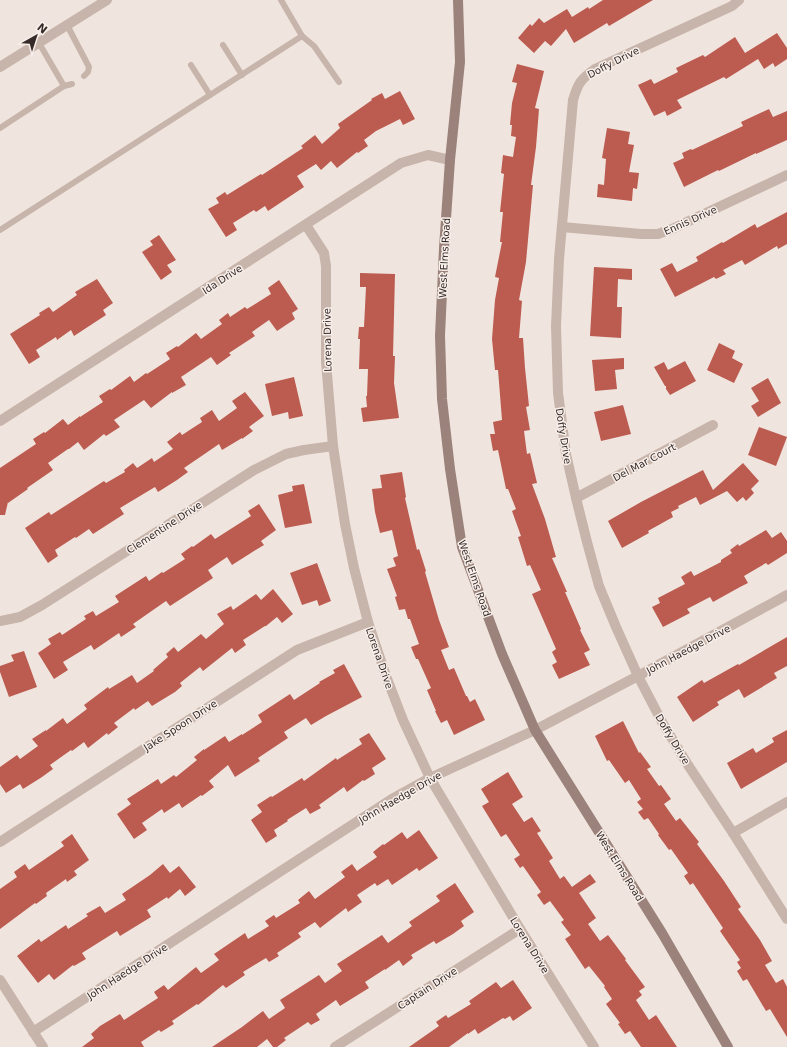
<svg xmlns="http://www.w3.org/2000/svg" width="787" height="1047" font-family="'DejaVu Sans',sans-serif">
	<rect width="100%" height="100%" fill="#f0e5de"/>
	<g fill="#bc5b50">
		<polygon points="603,0 653,0 609,26 607,23 574,43 566,29 551,46 545,41 534,53 518,38 530,24 532,26 539,18 544,23 567,9 572,17 588,7 589,9"/>
		<polygon points="777,33 787,48 787,59 775,67 773,63 764,69 758,59 726,79 724,77 677,100 682,108 667,116 665,111 654,116 638,85 651,79 654,84 678,72 676,68 703,55 705,57 735,37 745,53"/>
		<polygon points="517,64 544,71 535,108 539,109 536,147 531,185 533,185 526,262 519,300 522,301 519,338 523,338 525,368 529,406 526,407 530,430 524,431 527,454 530,453 537,483 532,484 545,519 556,557 552,558 567,592 565,592 581,629 580,630 590,650 584,653 590,665 559,679 552,665 557,662 552,652 556,649 532,594 541,590 530,565 527,566 518,537 521,536 512,511 516,509 508,489 506,489 498,450 493,451 490,434 495,434 493,422 502,420 498,370 495,370 492,339 495,300 499,278 495,277 502,242 500,242 503,212 500,212 504,174 501,173 503,155 513,157 516,137 511,136 512,125 510,125 512,103 517,83 512,82"/>
		<polygon points="400,91 415,119 403,125 400,119 376,131 364,140 368,146 358,153 357,152 337,168 331,161 321,170 316,164 297,176 304,187 268,211 265,206 256,212 254,210 233,223 237,230 226,237 208,209 219,203 216,198 225,192 227,195 261,174 262,175 303,148 301,146 315,135 322,144 340,128 338,124 372,100 371,99 382,93 385,99"/>
		<polygon points="769,109 773,117 787,111 787,140 756,154 756,153 719,171 718,170 684,187 673,163 684,158 682,153 691,149 692,150 743,126 741,122"/>
		<polygon points="607,128 630,132 628,144 634,145 629,172 639,173 637,189 633,188 632,201 597,197 598,184 604,185 606,159 602,158"/>
		<polygon points="787,212 787,244 778,249 777,246 745,265 742,260 723,270 726,274 716,279 714,277 675,297 660,269 672,263 677,272 698,261 696,257 722,242 723,243 755,224 757,228"/>
		<polygon points="159,235 176,260 167,265 172,272 161,280 142,252 153,245 150,241"/>
		<polygon points="594,267 632,269 632,280 618,279 617,307 622,307 621,338 590,336"/>
		<polygon points="360,273 395,274 393,356 395,356 394,383 399,418 363,422 361,408 367,407 366,396 367,396 368,369 359,369 360,339 358,339 359,327 364,327 366,287 360,287"/>
		<polygon points="97,279 113,303 103,310 106,315 74,336 71,330 57,340 56,337 36,350 40,357 29,364 10,334 40,315 39,313 49,307 53,312 77,295 75,292"/>
		<polygon points="279,280 298,309 292,313 295,319 277,331 269,320 252,332 255,336 229,353 231,355 217,365 211,357 181,377 186,385 172,393 172,392 151,408 144,400 114,420 120,427 106,436 104,434 84,450 78,442 69,449 68,449 48,463 53,470 27,488 28,489 8,503 8,502 5,515 0,515 0,468 36,444 33,439 44,432 45,433 63,419 68,425 80,416 80,417 103,402 99,396 110,389 111,390 130,376 134,382 146,373 147,374 170,359 166,353 177,346 178,347 196,333 201,339 222,324 219,320 228,313 230,317 245,307 247,309 271,294 268,288"/>
		<polygon points="719,343 735,351 732,358 743,364 734,383 707,370"/>
		<polygon points="624,358 624,369 615,370 617,389 595,391 592,360"/>
		<polygon points="685,361 696,381 670,395 666,389 666,386 665,386 654,367 664,362 668,370"/>
		<polygon points="294,377 303,416 289,419 288,412 272,416 265,384"/>
		<polygon points="768,378 781,403 758,417 751,406 759,401 751,388"/>
		<polygon points="245,392 264,416 249,427 253,431 242,439 242,438 222,450 219,444 206,453 184,468 188,472 177,480 158,492 155,487 120,508 124,514 93,534 89,529 76,538 75,537 55,550 58,556 48,563 25,528 49,512 51,515 104,481 106,483 125,472 124,470 133,463 137,468 152,458 154,462 173,449 167,442 180,432 182,435 202,422 200,418 212,410 219,421 237,408 232,401"/>
		<polygon points="623,405 631,434 601,441 594,412"/>
		<polygon points="759,427 787,437 776,466 748,455"/>
		<polygon points="743,463 759,481 751,489 754,493 746,501 743,497 737,502 727,491 700,505 696,497 678,506 679,508 671,512 673,517 648,531 649,533 622,548 608,521 641,502 703,470 713,490"/>
		<polygon points="402,472 406,497 405,498 417,550 419,549 426,571 425,572 439,620 449,647 441,650 449,670 454,668 466,696 467,696 470,702 475,699 485,720 454,735 447,720 441,723 435,711 436,711 427,690 431,688 418,659 416,659 411,647 419,644 410,619 408,619 405,609 399,610 395,597 397,596 387,569 396,566 393,558 398,556 392,530 380,533 375,512 372,489 382,488 380,475"/>
		<polygon points="304,484 312,523 285,528 278,495 293,491 292,486"/>
		<polygon points="259,504 276,530 261,541 264,545 254,551 232,565 227,557 208,570 213,578 170,606 166,601 133,624 136,627 121,637 119,633 94,650 91,645 63,662 68,670 54,679 38,653 51,644 48,639 60,632 62,635 86,619 84,616 93,611 96,616 119,602 115,596 146,576 149,581 162,572 163,573 185,559 181,554 192,546 193,547 211,534 215,539 251,516 248,511"/>
		<polygon points="766,530 772,538 781,532 787,541 787,553 768,565 766,563 744,576 748,583 740,587 713,602 710,597 687,609 690,613 663,627 652,607 660,603 658,598 685,584 681,577 691,571 694,576 721,562 721,560 732,553 730,550 738,544 739,546"/>
		<polygon points="317,563 331,601 319,606 317,600 302,605 290,573"/>
		<polygon points="273,589 293,614 282,623 277,617 266,626 265,626 243,640 246,645 235,653 232,648 203,671 200,667 180,683 182,686 175,692 152,706 148,701 135,710 134,708 114,723 118,727 108,735 107,733 88,748 84,742 72,751 71,750 50,765 53,769 42,777 23,789 20,784 6,793 0,784 0,767 17,755 20,759 38,746 32,739 46,730 46,731 63,718 67,724 87,709 84,705 108,687 109,689 132,675 137,683 154,671 153,670 168,657 166,654 174,647 178,652 201,634 206,639 224,624 217,614 231,606 233,610 256,594 261,600"/>
		<polygon points="787,637 787,666 774,673 777,678 744,698 739,689 717,702 719,705 693,722 677,697 702,680 704,683 738,664 739,665"/>
		<polygon points="24,651 37,687 9,697 0,672 0,666 14,661 11,655"/>
		<polygon points="344,664 362,697 326,716 311,725 306,718 284,732 288,738 258,758 260,761 235,777 228,765 209,781 214,787 202,796 201,795 182,808 179,803 164,813 162,809 142,823 147,830 134,839 117,814 131,804 127,799 158,779 161,784 174,775 176,777 197,760 194,757 204,749 204,750 225,736 229,742 242,734 242,735 262,722 258,715 290,694 294,700 320,683 319,682 335,673 333,670"/>
		<polygon points="623,721 639,753 640,752 651,767 647,769 659,786 661,785 671,799 664,804 676,821 680,818 699,842 697,844 724,881 741,907 738,909 760,940 772,961 765,965 776,983 783,979 787,987 787,1037 770,1009 766,1011 747,979 743,981 737,971 741,968 737,962 740,960 720,931 723,928 693,883 690,885 684,876 688,873 671,849 669,850 658,835 659,834 648,818 644,820 638,812 643,809 637,802 641,799 629,780 625,783 609,760 607,761 595,736"/>
		<polygon points="787,730 787,762 741,789 727,763 753,748 756,753 774,742 772,738"/>
		<polygon points="369,733 386,759 372,768 375,774 364,781 363,780 347,792 344,787 319,805 321,808 310,814 306,808 287,820 288,821 274,830 277,836 266,843 251,820 262,812 257,805 271,796 272,797 302,778 304,781 336,758 337,760 362,744 359,739"/>
		<polygon points="508,772 523,797 512,804 524,822 532,817 541,831 537,833 553,858 549,861 560,879 564,876 572,887 590,874 596,882 579,893 596,918 588,924 600,941 608,935 626,959 625,960 645,987 639,991 642,995 636,1000 649,1020 656,1015 677,1047 641,1047 630,1031 625,1034 618,1024 620,1023 606,1004 612,999 604,987 605,986 589,966 585,969 565,939 571,935 561,922 564,920 550,901 544,905 537,895 541,892 523,866 520,868 514,859 520,855 506,834 501,837 482,806 489,802 481,789"/>
		<polygon points="419,830 438,858 419,871 417,868 392,885 388,879 377,886 375,883 357,895 362,902 348,912 346,908 320,928 315,922 298,933 301,937 277,953 279,956 269,962 266,958 243,972 245,975 226,988 223,985 198,1005 197,1004 172,1021 174,1024 161,1032 159,1030 141,1042 144,1047 82,1047 94,1038 91,1034 100,1026 120,1014 124,1020 158,998 154,992 164,985 168,990 196,967 201,973 219,960 214,954 245,933 248,939 269,926 265,921 274,915 276,918 300,903 298,900 309,891 315,899 345,877 341,872 352,864 357,871 377,857 373,852 383,844 384,845 402,832 407,839"/>
		<polygon points="72,834 89,860 74,871 77,875 67,882 66,879 46,893 47,896 36,904 35,903 0,929 0,889 17,877 14,872 25,864 29,870 64,846 61,842"/>
		<polygon points="163,864 170,873 179,866 196,887 185,896 180,889 168,899 167,897 147,910 151,917 120,936 117,931 82,953 86,959 74,966 73,965 54,980 49,974 38,983 17,956 39,939 41,942 66,925 68,929 88,916 86,914 100,906 105,913 126,900 122,894 150,875"/>
		<polygon points="455,883 474,912 461,921 464,926 453,934 436,944 434,941 411,955 413,958 403,966 399,960 385,970 385,969 365,982 369,988 340,1006 336,1000 316,1014 320,1020 311,1025 308,1022 284,1038 286,1040 277,1047 273,1047 267,1039 257,1047 212,1047 242,1027 263,1011 269,1019 285,1008 280,1000 319,975 325,983 342,971 337,964 382,935 388,943 412,926 409,922 440,901 436,896"/>
		<polygon points="513,980 532,1008 513,1021 510,1016 505,1019 503,1018 478,1034 475,1029 468,1034 468,1033 449,1047 409,1047 439,1026 436,1022 446,1015 448,1018 471,1004 469,1001 496,982 501,988"/>
	</g>
	<g fill="none" stroke-linecap="round" stroke-linejoin="round">
		<g stroke="#c7b4aa" stroke-width="6">
			<polyline points="67,25 89,67 88,72 84,76"/>
			<polyline points="302,36 314,46 339,82"/>
			<polyline points="39,43 64,86"/>
			<polyline points="223,45 242,75"/>
			<polyline points="191,65 210,95"/>
			<polyline points="0,128 64,86 72,84"/>
			<polyline points="0,230 302,36 281,0"/>
		</g>
		<g stroke="#c7b4aa" stroke-width="10">
			<path d="M739,0L732,6L595,69C581,79 578,83 573,100L559,259L556,326L558,393L566,454L576,498L587,542L599,586L616,627L638,676L662,722L688,765L733,833L787,919"/>
			<polyline points="306,225 324,253 326,266 326,362 333,446 345,524 354,568 368,622 386,676 403,720 430,778 520,929 594,1047"/>
			<polyline points="562,227 641,234 658,234 672,229 787,175"/>
			<polyline points="0,421 401,163 428,155 450,160"/>
			<polyline points="576,498 713,425"/>
			<polyline points="0,621 20,617 42,605 254,470 286,454 304,450 333,446"/>
			<polyline points="733,833 787,802"/>
			<polyline points="0,842 297,650 368,622"/>
			<polyline points="0,980 43,1047"/>
			<polyline points="33,1032 392,799 430,778 535,730 638,676 787,595"/>
			<polyline points="335,1047 520,929"/>
		</g>
		<polyline stroke="#c7b4aa" stroke-width="10" points="0,67 107,0"/>
		<polyline stroke="#9b837c" stroke-width="10" points="458,0 460,62 450,160 444,248 440,336 442,399 450,469 462,547 502,654 535,730 662,933 728,1047"/>
	</g>
	<g text-anchor="middle" stroke-width="3" stroke-linejoin="round" paint-order="stroke">
		<g font-size="10" fill="#362b29" stroke="#f8efea">
			<text transform="translate(613 62) rotate(-27)" y="4">Doffy Drive</text>
			<text transform="translate(690 220) rotate(-24)" y="4">Ennis Drive</text>
			<text transform="translate(444 258) rotate(-87)" y="4">West Elms Road</text>
			<text transform="translate(222 279) rotate(-33)" y="4">Ida Drive</text>
			<text transform="translate(327 340) rotate(-91)" y="4">Lorena Drive</text>
			<text transform="translate(564 436) rotate(81)" y="4">Doffy Drive</text>
			<text transform="translate(644 462) rotate(-28)" y="4">Del Mar Court</text>
			<text transform="translate(164 527) rotate(-33)" y="4">Clementine Drive</text>
			<text transform="translate(475 578) rotate(71)" y="4">West Elms Road</text>
			<text transform="translate(688 649) rotate(-28)" y="4">John Haedge Drive</text>
			<text transform="translate(380 658) rotate(71)" y="4">Lorena Drive</text>
			<text transform="translate(180 725) rotate(-33)" y="4">Jake Spoon Drive</text>
			<text transform="translate(673 739) rotate(59)" y="4">Doffy Drive</text>
			<text transform="translate(400 797) rotate(-30)" y="4">John Haedge Drive</text>
			<text transform="translate(620 866) rotate(58)" y="4">West Elms Road</text>
			<text transform="translate(530 945) rotate(58)" y="4">Lorena Drive</text>
			<text transform="translate(127 971) rotate(-33)" y="4">John Haedge Drive</text>
			<text transform="translate(427 988) rotate(-33)" y="4">Captain Drive</text>
		</g>
	</g>
	<g transform="translate(36 36) rotate(39)" stroke="#f8efea" stroke-width="3" paint-order="stroke">
	<path d="M0-3L7 15L0 10L-7 15Z" fill="#362b29"/>
	<text y="-6" font-size="11" font-weight="bold" text-anchor="middle" fill="#362b29">N</text>
	</g>
</svg>
